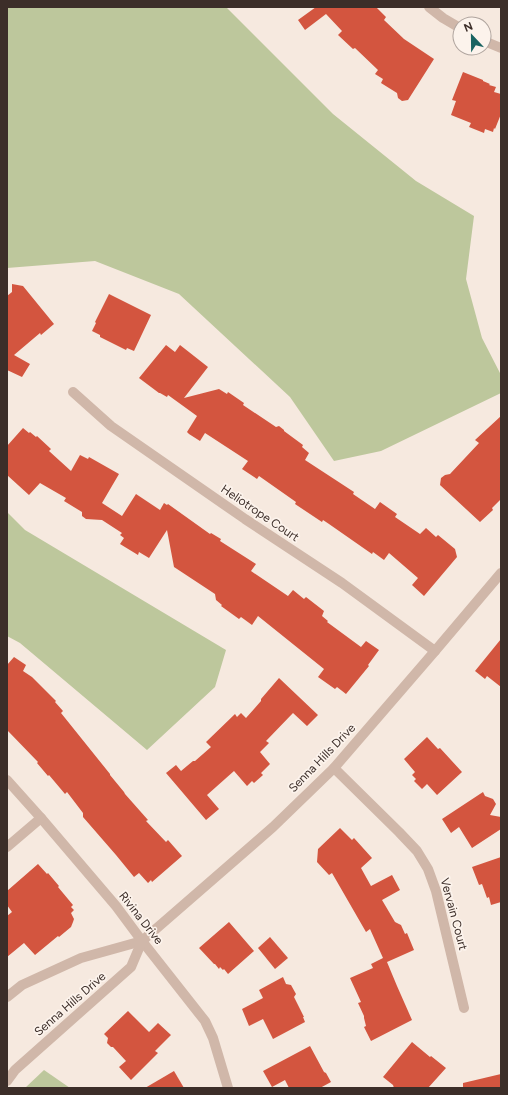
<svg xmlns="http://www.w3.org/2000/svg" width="508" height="1095" font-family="Figtree,sans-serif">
	<rect width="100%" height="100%" fill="#f6e9df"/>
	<g fill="#bdc79c">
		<polygon points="7,7 226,7 333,114 416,181 474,216 466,279 482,338 501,375 501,393 381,451 334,461 290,397 179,294 95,261 7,268"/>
		<polygon points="7,512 25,530 226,650 215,687 147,750 20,643 7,636"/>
		<polygon points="44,1070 70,1088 25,1088"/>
	</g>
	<g fill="#d3553f">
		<polygon points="316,7 376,7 386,17 384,20 404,39 434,59 408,100 402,101 398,98 397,93 381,83 383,79 375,74 378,70 355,48 353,49 338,35 342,31 326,14 305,30 298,20"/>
		<polygon points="463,72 483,80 483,81 490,84 489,85 496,87 494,92 501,94 501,114 495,129 494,128 493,132 485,129 484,133 469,127 471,123 451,115 456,101 452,100"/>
		<polygon points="12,284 23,286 54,324 41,335 40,333 14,355 30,364 22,377 7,370 7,296 12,292"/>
		<polygon points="109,294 151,315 134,351 127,348 126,350 100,337 100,335 92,331 96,323 95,322"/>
		<polygon points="166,345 175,352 180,345 208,367 184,398 219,389 227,394 228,392 244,403 243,405 276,427 279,426 284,430 284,431 303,445 302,447 309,453 305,460 354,492 353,494 375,509 380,502 397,514 395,517 420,534 426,528 436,537 438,535 455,549 457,557 424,596 412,585 418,578 389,553 384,560 373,552 372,554 329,524 323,520 322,522 295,504 296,502 259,476 257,479 242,469 248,461 205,433 200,441 189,434 187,432 197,416 168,395 167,397 160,393 159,393 139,378"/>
		<polygon points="501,416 501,499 492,508 493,510 480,522 440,485 441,478 445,475 450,474 479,443 475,440"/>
		<polygon points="23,428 29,433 30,432 36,437 37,436 51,449 49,451 71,471 80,455 88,459 89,457 119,474 102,503 122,516 136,494 160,510 164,503 167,505 168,504 210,534 211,533 221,539 220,541 256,564 251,571 288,596 293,590 304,599 306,597 324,611 322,616 328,621 327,622 361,647 366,641 379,650 368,665 369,666 346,694 337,687 335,689 318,677 324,669 258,616 252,625 241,617 239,619 221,606 222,605 216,600 215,594 174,567 167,530 149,558 139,552 138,555 120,544 124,538 120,535 122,533 102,520 86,519 82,516 82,512 64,501 66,498 40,483 29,495 7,475 7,446"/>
		<polygon points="501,639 501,687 487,676 485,679 475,671"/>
		<polygon points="14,657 26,665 23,671 32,677 56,701 55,702 63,711 61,713 110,774 110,775 124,792 125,794 148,820 146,821 166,842 168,840 182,856 152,882 151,880 148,883 139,873 134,877 116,855 83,817 83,813 67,792 65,794 49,775 48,776 37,763 38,762 7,730 7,665"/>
		<polygon points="279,678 318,715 307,726 293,713 266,741 269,743 260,752 270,764 261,773 263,775 254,783 252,781 247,786 234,771 207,795 219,809 206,820 166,773 176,765 181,771 193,761 195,761 211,747 206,742 235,714 237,717 241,713 246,718 261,701 261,699"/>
		<polygon points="427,737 438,749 440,748 462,772 437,795 427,784 422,789 414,781 416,779 412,775 415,772 404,759"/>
		<polygon points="483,792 485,796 493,799 496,804 490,815 501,817 501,829 472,848 459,827 451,833 442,819"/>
		<polygon points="340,828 352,840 354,838 372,858 361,868 371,886 392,875 400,890 382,900 395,922 401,925 405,934 407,933 414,950 387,962 397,986 412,1020 371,1041 364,1027 366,1026 364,1018 364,1016 358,1003 361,1002 350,978 373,968 371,964 383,958 370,929 366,932 332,873 329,875 317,862 318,849"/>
		<polygon points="501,857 501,902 491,905 489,897 487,898 482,884 479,885 472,867"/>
		<polygon points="38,864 47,874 48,873 59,886 58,887 73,905 71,907 74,910 71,913 74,919 73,922 71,927 59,937 58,936 35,955 24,943 7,957 7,916 12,912 7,905 7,891"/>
		<polygon points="229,922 254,951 228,974 224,969 223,970 220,967 219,969 215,964 214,964 199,948"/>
		<polygon points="270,937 288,958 275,969 258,948"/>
		<polygon points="283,977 286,984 291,985 296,994 294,997 304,1017 303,1017 305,1022 273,1039 263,1019 249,1026 242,1009 263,998 259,990"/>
		<polygon points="128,1011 149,1032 158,1023 171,1035 155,1051 158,1053 131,1080 119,1067 126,1061 113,1047 111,1047 107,1043 108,1038 104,1034"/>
		<polygon points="412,1042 430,1057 431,1056 446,1068 428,1088 394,1088 393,1085 383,1077"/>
		<polygon points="310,1046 324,1072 326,1073 331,1082 320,1088 289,1088 285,1080 272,1087 263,1071"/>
		<polygon points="174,1071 184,1088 145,1088"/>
		<polygon points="501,1074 501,1088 463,1088 463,1083"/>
	</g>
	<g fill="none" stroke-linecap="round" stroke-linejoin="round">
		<g stroke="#d0b7a9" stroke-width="10">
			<polyline points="429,7 443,18 460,28"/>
			<polyline points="484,41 501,48"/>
			<polyline points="73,392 111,426 245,519 342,583 435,651"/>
			<polyline points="334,768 399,832 417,851 428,869 436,891 464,1008"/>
			<polyline points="7,780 41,818 116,906 142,941 205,1021 213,1038 228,1088"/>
			<polyline points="7,847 41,818"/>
			<polyline points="7,997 22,985 81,958 142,941 273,827 334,768 435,651 501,573"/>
			<polyline points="7,1081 15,1070 131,967 142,941"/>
		</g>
	</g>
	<g text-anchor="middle" stroke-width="3.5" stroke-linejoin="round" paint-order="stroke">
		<g font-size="12" fill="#3c2e29" stroke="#fcf3ec">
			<text transform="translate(260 513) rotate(34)" y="4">Heliotrope Court</text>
			<text transform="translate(322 758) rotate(-46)" y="4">Senna Hills Drive</text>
			<text transform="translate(454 914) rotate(75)" y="4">Vervain Court</text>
			<text transform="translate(141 918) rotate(52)" y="4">Rivina Drive</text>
			<text transform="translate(70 1004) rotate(-41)" y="4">Senna Hills Drive</text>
		</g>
	</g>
	<rect width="508" height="1095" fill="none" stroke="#3c2e29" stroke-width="16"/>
	<g transform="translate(472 36) rotate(338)"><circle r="19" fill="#fcf3ec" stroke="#afa49e"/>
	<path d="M0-3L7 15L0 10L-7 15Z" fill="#196361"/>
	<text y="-6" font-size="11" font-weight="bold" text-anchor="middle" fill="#3c2e29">N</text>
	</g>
</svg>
